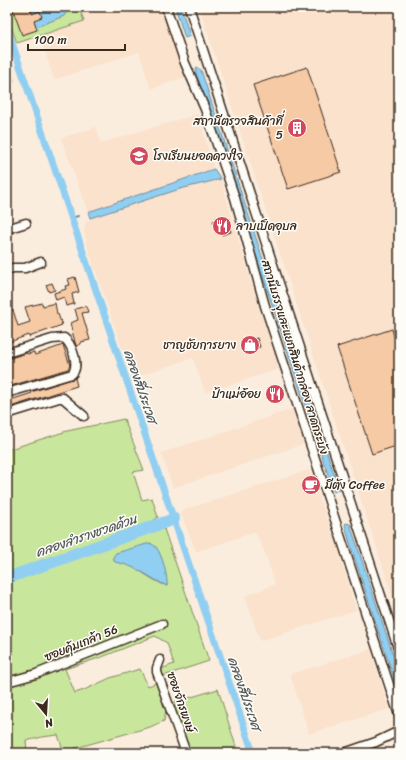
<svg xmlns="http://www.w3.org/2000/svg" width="406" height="760" font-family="Sriracha,'Playpen Sans Thai',sans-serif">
	<rect width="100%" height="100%" fill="#fbedde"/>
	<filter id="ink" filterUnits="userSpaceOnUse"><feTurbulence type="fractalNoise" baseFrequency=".025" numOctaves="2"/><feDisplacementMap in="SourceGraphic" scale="8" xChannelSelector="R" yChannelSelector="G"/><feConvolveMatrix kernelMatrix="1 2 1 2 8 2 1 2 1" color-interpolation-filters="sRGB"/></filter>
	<g filter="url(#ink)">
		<g fill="#fae2cd">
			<polygon points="79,7 161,7 185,77 151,89 139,52 54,80 40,36 84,21"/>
			<polygon points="199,7 399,7 399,616"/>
			<polygon points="198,114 214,169 88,212 61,138 96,127 101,143"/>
			<polygon points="221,179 252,286 279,369 205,393 193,358 132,378 88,249 84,232 85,223 90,218 180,189"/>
			<polygon points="292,409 304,444 173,488 161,453"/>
			<polygon points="309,470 335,539 356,610 260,641 245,596 275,584 265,553 255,532 196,552 180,511"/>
			<polygon points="371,649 389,709 309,734 290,674"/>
		</g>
		<g fill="#c9e69d" stroke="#82885e" fill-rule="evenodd">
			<polygon points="7,7 79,7 84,21 17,43 7,15"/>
			<polygon points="7,59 14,81 7,85"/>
			<polygon points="124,419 144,470 133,472 142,500 152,498 158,517 149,524 7,573 7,450 67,431"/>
			<path d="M156,528L164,529L209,661L163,676L161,669L174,664L167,643L155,636L102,657L65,669L75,693L84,690L110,678L140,669L148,686L156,683L166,710L164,721L150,727L72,749L63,750L58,735L42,737L26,741L27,753H13L7,745V582ZM150,543C163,550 164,573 167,586C153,581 141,571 128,564Z"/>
			<polygon points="218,689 238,753 189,753 172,703"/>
		</g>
		<g fill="#91cff2" stroke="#6f8d9d">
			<polygon points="30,7 66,7 68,10 64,16 36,27"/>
			<polygon points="175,7 181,7 190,36 185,38"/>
			<polygon points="196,68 198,68 201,70 277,302 339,489 334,492 332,487 196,73"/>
			<polygon points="214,169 221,179 180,189 90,218 88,212"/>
			<polygon points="346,523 350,524 399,673 399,694 351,547 345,525"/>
			<path d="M150,543C152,544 155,546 156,547C162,554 168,577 167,586C148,577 137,566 115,562L113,557L116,553Z"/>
		</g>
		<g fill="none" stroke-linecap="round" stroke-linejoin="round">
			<polyline stroke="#6f8d9d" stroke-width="2" points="71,218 78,216"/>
			<polyline stroke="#91cff2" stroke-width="7" points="7,28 253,753"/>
			<g stroke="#91cff2" stroke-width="12">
				<polyline points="7,578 174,519"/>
				<polyline points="7,752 8,753"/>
			</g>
		</g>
		<g fill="#f6caa5" stroke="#3b2a1e">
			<polygon points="12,7 30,7 32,14 40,11 42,17 34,20 37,30 22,35"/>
			<polygon points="307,67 341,172 288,189 253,85"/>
			<polygon points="226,217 231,232 222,235 221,232 217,233 213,221"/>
			<polygon points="75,277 79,292 72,294 74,304 66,306 64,297 56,300 54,293 66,289 65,286 70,285 68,279"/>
			<polygon points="52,283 55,290 49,292 46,285"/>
			<polygon points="42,303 43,306 55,303 57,314 58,314 62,325 29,337 28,335 10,342 7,339 7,331 9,330 7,324 7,312 13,310 18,326 30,322 25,307"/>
			<polygon points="86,306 88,312 82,313 90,340 81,342 81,344 76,346 70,323 78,320 75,309"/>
			<polygon points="392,329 399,352 399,445 372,454 337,347"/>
			<polygon points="257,338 260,347 251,350 250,347 243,349 241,344"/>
			<polygon points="63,345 70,365 68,369 7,387 7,359 27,353 28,354 34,352 35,355"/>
			<polygon points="75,378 77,386 7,408 7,401 32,393 31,392"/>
		</g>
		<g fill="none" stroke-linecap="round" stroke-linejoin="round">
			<g stroke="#3b2a1e" stroke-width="11">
				<g id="street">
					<polyline points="166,7 185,63 205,109 235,198 265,306 399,715"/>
					<polyline points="189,7 399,651"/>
					<polyline points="7,229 26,223"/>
					<polyline points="7,270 13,268 25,268 41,262"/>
					<path d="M7,353L52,339L64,338C72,344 80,366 72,374L7,393"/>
					<polyline points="7,414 59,398 63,398 84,416"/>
					<polyline points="160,660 157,668 157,672 186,753"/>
					<polyline points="7,682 36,674 162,624"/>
					<polyline points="344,753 376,742 399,731"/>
				</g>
			</g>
			<use href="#street" stroke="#fdfcf7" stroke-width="8"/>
		</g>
	</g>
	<defs>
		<g id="building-disc" transform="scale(1)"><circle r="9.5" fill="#d1495b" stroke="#fdfcf7"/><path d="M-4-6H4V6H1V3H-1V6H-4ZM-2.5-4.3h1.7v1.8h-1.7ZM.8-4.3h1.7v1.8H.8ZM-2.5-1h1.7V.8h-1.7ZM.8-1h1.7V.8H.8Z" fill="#fff"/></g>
		<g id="school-disc" transform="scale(1)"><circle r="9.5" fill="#d1495b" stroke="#fdfcf7"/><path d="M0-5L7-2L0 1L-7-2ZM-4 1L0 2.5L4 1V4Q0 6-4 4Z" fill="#fff"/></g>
		<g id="restaurant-disc" transform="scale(1)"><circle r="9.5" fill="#d1495b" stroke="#fdfcf7"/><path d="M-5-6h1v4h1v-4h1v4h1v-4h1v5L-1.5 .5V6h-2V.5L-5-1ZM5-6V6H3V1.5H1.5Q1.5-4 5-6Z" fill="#fff"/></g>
		<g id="shop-disc" transform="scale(1)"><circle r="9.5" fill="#d1495b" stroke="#fdfcf7"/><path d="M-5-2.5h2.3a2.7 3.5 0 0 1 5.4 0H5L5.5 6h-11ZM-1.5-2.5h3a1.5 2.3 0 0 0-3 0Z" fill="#fff"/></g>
		<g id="cafe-disc" transform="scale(1)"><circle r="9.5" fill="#d1495b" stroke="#fdfcf7"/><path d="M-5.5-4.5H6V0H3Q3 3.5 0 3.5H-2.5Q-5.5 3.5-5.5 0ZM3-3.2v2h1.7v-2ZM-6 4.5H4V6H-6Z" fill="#fff"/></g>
	</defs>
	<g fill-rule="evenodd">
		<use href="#building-disc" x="297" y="128"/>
		<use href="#school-disc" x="139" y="156"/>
		<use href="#restaurant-disc" x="222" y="226"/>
		<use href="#shop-disc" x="250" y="345"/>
		<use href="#restaurant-disc" x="275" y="394"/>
		<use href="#cafe-disc" x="311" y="485"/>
	</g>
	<g text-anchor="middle" stroke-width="3" stroke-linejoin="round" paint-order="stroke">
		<g font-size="12" fill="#3b2a1e" stroke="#fdfcf7" text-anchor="end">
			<text x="283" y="125">สถานีตรวจสินค้าที่<tspan x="283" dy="14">5</tspan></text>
			<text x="153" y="160" text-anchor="start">โรงเรียนยอดดวงใจ</text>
			<text x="236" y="230" text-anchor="start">ลาบเป็ดอุบล</text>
			<text x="236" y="349">ชาญชัยการยาง</text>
			<text x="261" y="398">ป้าแม่อ้อย</text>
			<text x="325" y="489" text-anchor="start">มีตัง Coffee</text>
		</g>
		<g font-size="12" fill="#3b2a1e" stroke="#fdfcf7">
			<text transform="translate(295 357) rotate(73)" y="4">สถานีบรรจุและแยกสินค้ากล่อง ลาดกระบัง</text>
			<text transform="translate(81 643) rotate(-22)" y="4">ซอยคุ้มเกล้า 56</text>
			<text transform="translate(181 702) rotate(71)" y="4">ซอยจักรพงษ์</text>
		</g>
		<g font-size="13" font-style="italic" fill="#555c5e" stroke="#fdfcf7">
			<text transform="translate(141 386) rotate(71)" y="5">คลองสี่ประเวศ</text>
			<text transform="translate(86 535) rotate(-19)" y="5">คลองลำรางชวดด้วน</text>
			<text transform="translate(245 693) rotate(71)" y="5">คลองสี่ประเวศ</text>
		</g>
	</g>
	<rect width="406" height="760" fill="none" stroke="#fdfcf7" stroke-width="24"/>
	<rect x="12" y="12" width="382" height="736" fill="none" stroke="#3b2a1e" stroke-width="1.5" filter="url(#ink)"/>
	<g transform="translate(46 714) rotate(162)" stroke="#fdfcf7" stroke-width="3" paint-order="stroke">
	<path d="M0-3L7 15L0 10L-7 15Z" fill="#3b2a1e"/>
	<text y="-6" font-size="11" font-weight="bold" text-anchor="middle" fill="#3b2a1e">N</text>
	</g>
	<path d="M28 44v6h97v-6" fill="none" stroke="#3b2a1e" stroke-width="2"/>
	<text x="34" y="44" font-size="12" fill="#3b2a1e" stroke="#fdfcf7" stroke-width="3" paint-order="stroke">100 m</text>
</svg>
